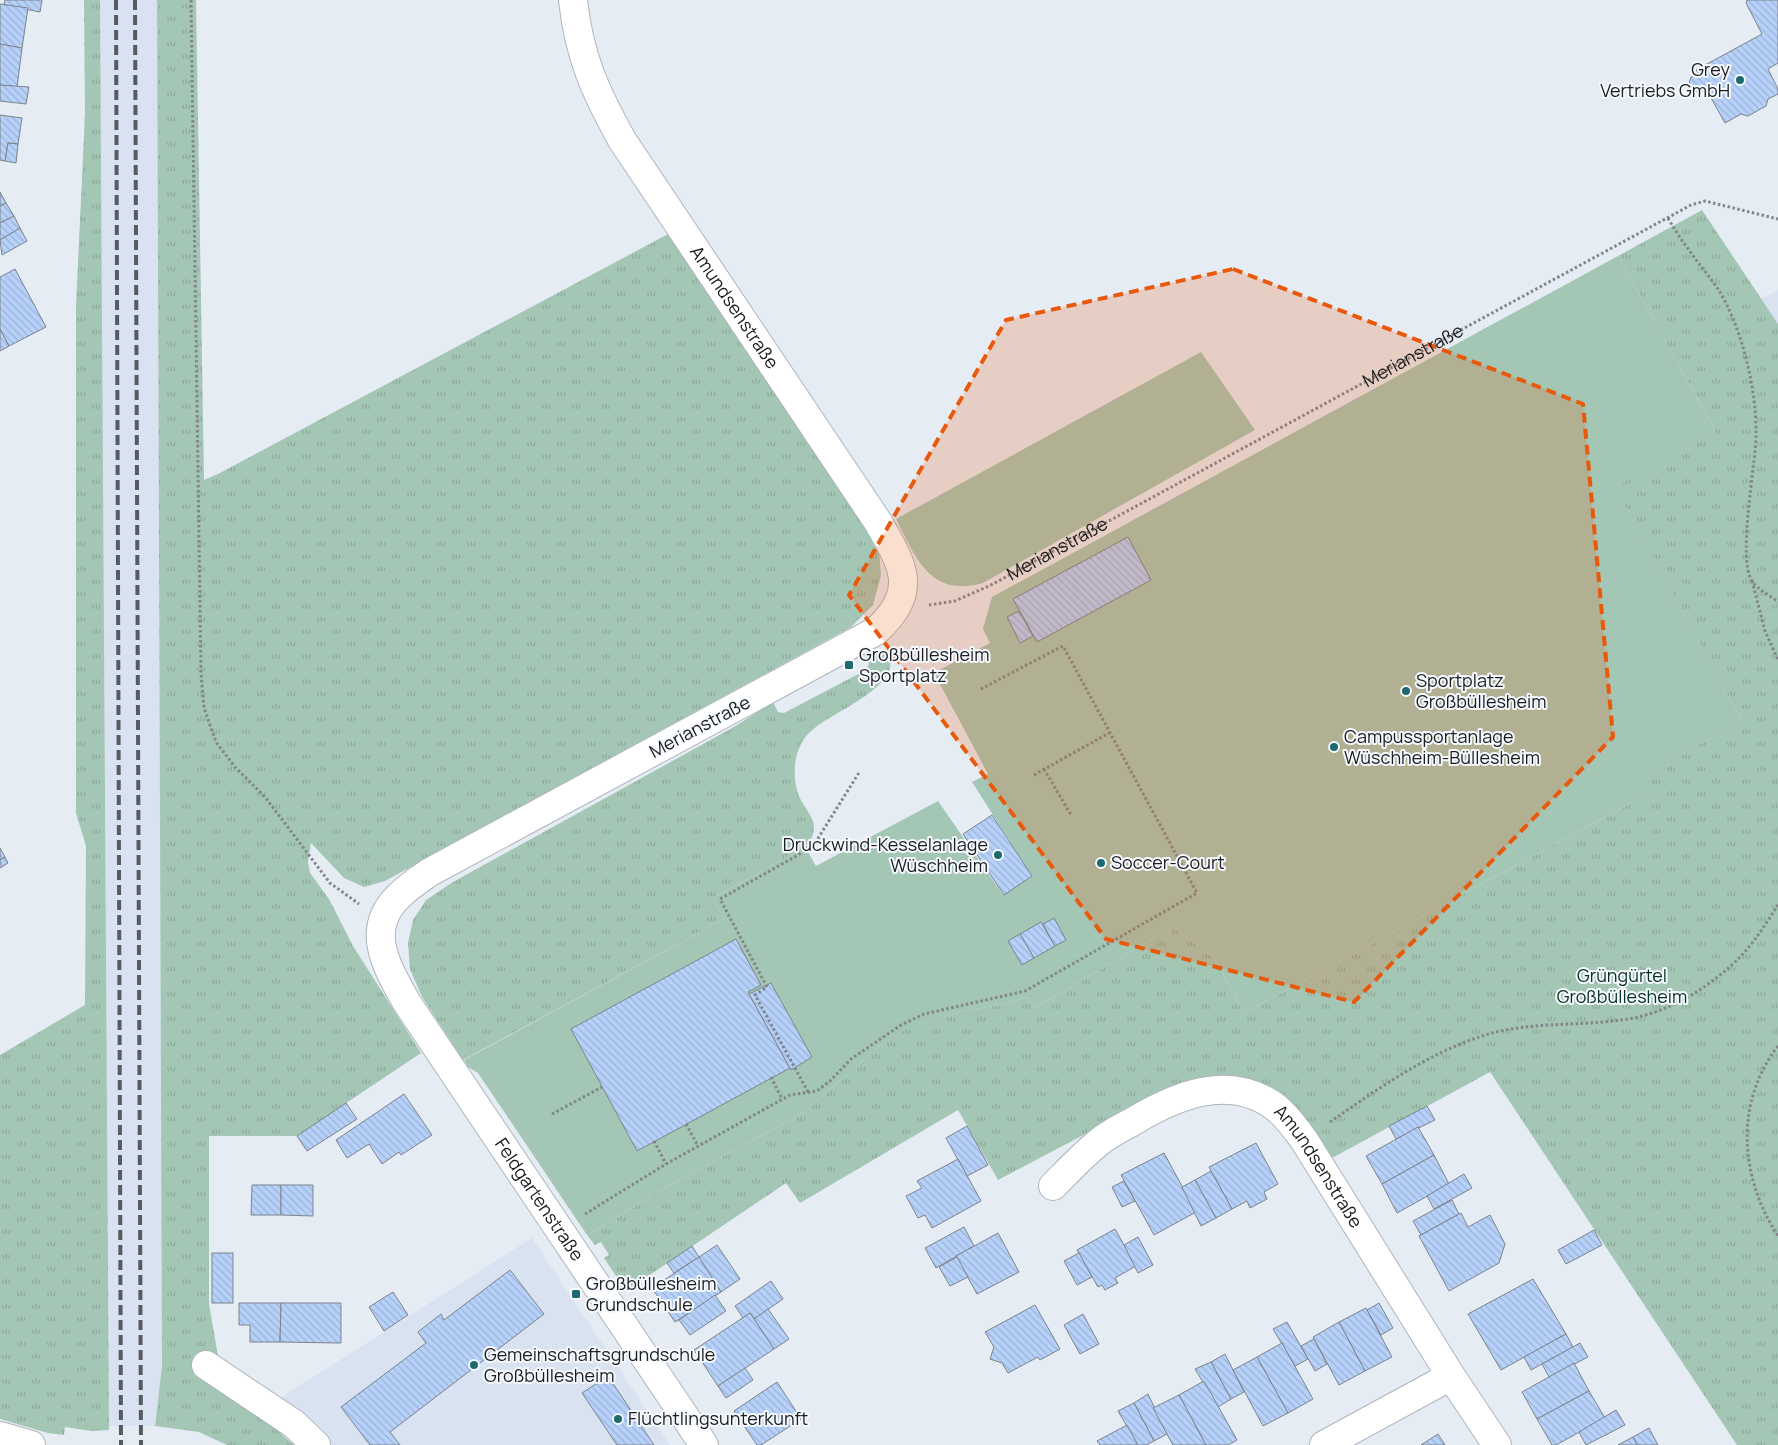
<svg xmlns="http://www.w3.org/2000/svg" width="1778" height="1445" font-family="Manrope,sans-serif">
	<defs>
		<pattern id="grass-tufts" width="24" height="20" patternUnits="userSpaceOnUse" patternTransform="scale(1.25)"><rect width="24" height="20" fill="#a4c6b4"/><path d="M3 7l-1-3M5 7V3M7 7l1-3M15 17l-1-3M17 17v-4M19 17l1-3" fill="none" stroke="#8daa9a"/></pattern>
		<pattern id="building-back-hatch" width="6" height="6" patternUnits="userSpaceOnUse" patternTransform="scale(1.25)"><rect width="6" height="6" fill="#b6d1fa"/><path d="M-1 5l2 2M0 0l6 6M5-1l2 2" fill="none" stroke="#9cb3d6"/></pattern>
	</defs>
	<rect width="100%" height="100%" fill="#e6ecf4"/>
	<g fill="#d8e2f1">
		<polygon points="100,0 157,0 162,1366 155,1426 109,1426"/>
		<polygon points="1778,290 1778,324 1761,299"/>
		<polygon points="532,1238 670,1445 326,1445 277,1400"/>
	</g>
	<g fill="url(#grass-tufts)">
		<polygon points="84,0 100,0 109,1430 91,1431 65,1427 64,1435 48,1433 0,1419 0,1055 85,1005 86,846 76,813 76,306 85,113"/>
		<polygon points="157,0 196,0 204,480 218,474 670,233 818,458 868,529 879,552 881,575 873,605 851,627 385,881 364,887 344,878 311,843 308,861 310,873 329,899 353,946 421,1053 297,1136 209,1136 209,1304 219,1362 205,1355 194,1375 260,1415 294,1445 227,1445 199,1432 155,1426 162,1366"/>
		<polygon points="1702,210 1778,324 1778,1445 1737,1445 1490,1072 1332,1158 1311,1126 1297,1111 1163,1093 998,1180 958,1110 800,1203 786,1183 626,1291 604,1258 609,1255 601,1242 595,1245 587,1235 679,1180 803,1113 876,1049 905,1029 961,1011 1001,1005 1028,997 1034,1008 1173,927 1214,957 1244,1013 1649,793 1640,776 1742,721 1614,486 1716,432 1618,256"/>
		<path d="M873,649C881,650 889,653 890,662C895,687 833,713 816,727C810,731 804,738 801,744C793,758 793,782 799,796C803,806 814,817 814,827C814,836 810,841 805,847L713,898L724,919L463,1060L422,997L410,969L408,943L413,920L426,900L453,882L734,727L773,702L778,712L784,713L866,670L869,664L863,654Z"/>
	</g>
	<g fill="#a4c6b4">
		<polygon points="1618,256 1716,432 1615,487 1742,721 1641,776 1649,793 1244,1013 1214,957 1173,927 1034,1008 1028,997 1001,1005 961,1011 906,1029 876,1049 803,1113 679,1180 587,1235 478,1073 468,1067 464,1060 724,919 713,898 805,847 816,866 938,801 1003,895 1032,876 972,782 988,774 934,673 990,643 983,629 992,597"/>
		<path d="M1201,352L1255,430L983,583C930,598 916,558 896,519Z"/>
	</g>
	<g fill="url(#building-back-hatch)" stroke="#7d838a">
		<polygon points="5,0 42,0 40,12 4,5"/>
		<polygon points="1747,0 1778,0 1778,63 1768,69 1778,89 1778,94 1768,99 1766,106 1748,116 1741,114 1725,123 1706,89 1700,93 1693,91 1689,84 1691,77 1698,73 1696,70 1762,34 1746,3"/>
		<polygon points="0,4 28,8 22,48 0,44"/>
		<polygon points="0,44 22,48 17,87 0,85"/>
		<polygon points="0,85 29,87 26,104 0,101"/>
		<polygon points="0,115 22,118 18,144 8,143 5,161 0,160"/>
		<polygon points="8,143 18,144 16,163 5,161"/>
		<polygon points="0,192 6,203 0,206"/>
		<polygon points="6,203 14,216 0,223 0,206"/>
		<polygon points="14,216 20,228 0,240 0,223"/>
		<polygon points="20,228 27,241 2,255 0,240"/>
		<polygon points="15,269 46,327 9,346 0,329 0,277"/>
		<polygon points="0,329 9,346 0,351"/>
		<polygon points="1128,537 1151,580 1037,642 1013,599"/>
		<polygon points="1019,611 1033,636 1020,643 1007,617"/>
		<polygon points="992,815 1032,876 1004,895 963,834"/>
		<polygon points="0,848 5,857 0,860"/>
		<polygon points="5,857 8,863 0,868 0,860"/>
		<polygon points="1054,918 1066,940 1055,946 1043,924"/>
		<polygon points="1041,922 1055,946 1034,958 1020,934"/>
		<polygon points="1020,934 1034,958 1022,965 1008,941"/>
		<polygon points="736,939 761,985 748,992 790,1068 637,1151 571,1029"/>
		<polygon points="771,983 812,1057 791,1070 749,994"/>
		<polygon points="404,1094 432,1135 401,1155 399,1152 382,1164 369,1144 347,1158 336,1140"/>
		<polygon points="346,1103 357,1119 307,1151 297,1136"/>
		<polygon points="1427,1106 1435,1120 1396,1139 1389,1126"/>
		<polygon points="967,1126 988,1165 967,1176 946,1138"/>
		<polygon points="1418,1127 1434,1155 1382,1184 1366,1156"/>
		<polygon points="1256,1143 1278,1184 1264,1192 1267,1199 1250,1208 1247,1201 1232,1209 1209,1167"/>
		<polygon points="1164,1153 1196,1212 1154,1235 1121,1175"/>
		<polygon points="1434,1155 1449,1184 1397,1213 1382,1184"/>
		<polygon points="958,1159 981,1201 932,1228 925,1215 918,1218 906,1196 922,1188 917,1181"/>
		<polygon points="1211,1171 1232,1209 1216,1218 1195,1180"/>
		<polygon points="1464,1174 1472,1188 1434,1209 1427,1196"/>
		<polygon points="1195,1180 1216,1218 1201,1226 1182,1187"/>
		<polygon points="1124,1181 1135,1201 1122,1207 1112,1187"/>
		<polygon points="252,1185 281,1185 281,1215 251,1215"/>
		<polygon points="281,1185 313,1185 313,1216 281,1215"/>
		<polygon points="1452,1200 1459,1214 1421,1235 1413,1221"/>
		<polygon points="1461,1213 1468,1227 1490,1215 1505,1244 1499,1263 1449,1291 1419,1236"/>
		<polygon points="964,1227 974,1246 936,1268 925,1248"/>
		<polygon points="1115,1229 1136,1266 1115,1278 1118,1283 1105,1290 1102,1285 1098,1287 1077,1250"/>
		<polygon points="1594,1230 1602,1245 1566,1264 1558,1250"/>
		<polygon points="998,1233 1019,1272 977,1294 956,1256"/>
		<polygon points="1138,1237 1153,1265 1138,1273 1124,1245"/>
		<polygon points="717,1245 740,1279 721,1292 699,1257"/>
		<polygon points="692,1246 699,1257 674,1273 667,1263"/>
		<rect x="212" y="1253" width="21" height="50"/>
		<polygon points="1079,1253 1092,1277 1077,1285 1064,1261"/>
		<polygon points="699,1257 721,1292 675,1322 652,1288"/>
		<polygon points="957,1257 968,1277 950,1286 939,1267"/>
		<polygon points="510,1270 544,1314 390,1432 400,1445 370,1445 341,1407 426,1343 418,1332 441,1314 444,1320"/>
		<polygon points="1533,1279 1566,1334 1501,1370 1468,1314"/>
		<polygon points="771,1281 783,1299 754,1319 750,1313 743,1318 735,1306"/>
		<polygon points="393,1292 408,1315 384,1331 369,1307"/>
		<polygon points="715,1295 726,1311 690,1335 679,1320"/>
		<polygon points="239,1303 281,1303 280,1342 250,1342 250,1325 239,1325"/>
		<polygon points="281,1303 341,1303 341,1343 280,1342"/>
		<polygon points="1379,1303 1393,1328 1381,1335 1367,1310"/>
		<polygon points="1035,1305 1060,1349 1040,1360 1038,1357 1008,1373 1002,1363 990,1359 994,1347 985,1332"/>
		<polygon points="1366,1308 1392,1357 1365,1371 1339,1322"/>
		<polygon points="768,1309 789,1339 774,1349 754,1319"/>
		<polygon points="750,1313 774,1349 718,1386 694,1350"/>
		<polygon points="1083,1314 1099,1344 1080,1354 1064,1325"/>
		<polygon points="1287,1322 1308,1359 1295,1366 1273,1329"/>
		<polygon points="1339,1322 1365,1371 1339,1385 1313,1337"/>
		<polygon points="1566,1334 1573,1347 1531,1370 1524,1357"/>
		<polygon points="1314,1339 1327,1364 1315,1371 1301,1346"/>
		<polygon points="1282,1343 1313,1399 1288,1413 1257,1357"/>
		<polygon points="1580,1343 1588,1357 1549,1377 1542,1364"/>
		<polygon points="1225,1354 1244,1392 1231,1399 1211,1362"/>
		<polygon points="1257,1357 1288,1413 1263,1426 1233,1370"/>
		<polygon points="1211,1362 1231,1399 1218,1407 1195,1369"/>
		<polygon points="1574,1363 1589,1391 1537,1419 1522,1392"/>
		<polygon points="745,1368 753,1380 726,1398 718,1386"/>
		<polygon points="608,1376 654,1445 617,1445 582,1393"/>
		<polygon points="1204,1381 1237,1440 1228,1445 1206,1445 1179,1395"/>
		<polygon points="777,1382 801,1419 761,1445 757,1445 734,1411"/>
		<polygon points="1589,1391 1605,1418 1556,1445 1552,1445 1537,1419"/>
		<polygon points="1148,1394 1167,1434 1154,1441 1134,1403"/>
		<polygon points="1179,1395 1206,1445 1173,1445 1167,1434 1153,1408"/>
		<polygon points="1134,1403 1154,1441 1146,1445 1138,1445 1118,1411"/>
		<polygon points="1616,1410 1625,1425 1586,1445 1579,1432"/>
		<polygon points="1127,1425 1138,1445 1100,1445 1097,1441"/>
		<polygon points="1649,1428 1658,1445 1637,1445 1633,1437"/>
		<polygon points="1438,1434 1445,1445 1421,1445"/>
		<polygon points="1633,1437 1637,1445 1618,1445"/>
	</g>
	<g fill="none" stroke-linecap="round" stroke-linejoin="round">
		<g stroke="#afb5bd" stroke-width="30">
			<g id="minor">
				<path id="s2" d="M573,0C579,56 595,91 622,140L878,522C904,567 919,591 876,631L430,872C420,879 409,886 400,895C363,929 387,967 407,1003L704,1445"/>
				<path id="s3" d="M1053,1186C1068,1171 1083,1155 1099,1142C1109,1134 1121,1128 1132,1122C1175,1096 1228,1073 1274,1106C1286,1115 1295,1128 1304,1140L1451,1376L1497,1445"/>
				<polyline points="206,1365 294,1424 316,1445"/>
				<polyline points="1324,1445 1451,1376"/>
			</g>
		</g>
		<g stroke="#afb5bd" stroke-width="30">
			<polyline id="tertiary" points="0,1436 31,1445"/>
		</g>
		<g stroke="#82868b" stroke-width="3" stroke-dasharray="2.5 2.5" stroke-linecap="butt">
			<polyline points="191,0 201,673 204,708 216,742 235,767 265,797 330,883 359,904"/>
			<path d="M1668,218C1682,243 1699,263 1716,286C1741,323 1757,390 1756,434C1756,465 1737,558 1752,581C1757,589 1771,596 1778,602"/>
			<polyline points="1752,581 1765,631 1778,660"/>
			<path id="s1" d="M929,605L955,601L991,585L1691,205L1705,201L1778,219"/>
			<polyline points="1044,769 1071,815"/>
			<polyline points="1034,775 1109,733"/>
			<path d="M1778,1046C1734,1103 1740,1178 1778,1236"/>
			<polyline points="771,1077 782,1099"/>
			<polyline points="808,1092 755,995 767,987 720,899 798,855 817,840 860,771"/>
			<polyline points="552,1114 602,1087"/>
			<path d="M1330,1122C1379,1088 1434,1049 1492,1033C1534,1022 1578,1026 1621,1020C1666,1015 1711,987 1742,955C1756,940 1767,922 1778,905"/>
			<polyline points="686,1124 698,1146"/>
			<polyline points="654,1141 666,1164"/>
			<polyline points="585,1214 666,1164 790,1095 817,1091 830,1081 851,1059 901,1025 924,1014 1025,991 1197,893 1063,646 979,690"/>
		</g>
		<use href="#minor" stroke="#fff" stroke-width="28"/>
		<use href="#tertiary" stroke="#fff" stroke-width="28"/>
		<g stroke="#575a5e" stroke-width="4" stroke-dasharray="10 5" stroke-linecap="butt">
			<polyline points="116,0 121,1445"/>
			<polyline points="135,0 141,1445"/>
		</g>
	</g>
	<path fill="#e8590c" fill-opacity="0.2" stroke="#e8590c" stroke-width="4" stroke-dasharray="10 6" stroke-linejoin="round" d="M1233,269L1583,404L1613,737L1354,1002L1106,939L849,595L1006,320Z"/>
	<g fill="#1e6a70" stroke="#f5f9fe" stroke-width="2">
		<circle cx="1740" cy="80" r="5"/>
		<rect x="844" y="660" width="10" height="10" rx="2.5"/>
		<circle cx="1406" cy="691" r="5"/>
		<circle cx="1334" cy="747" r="5"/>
		<circle cx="998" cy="855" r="5"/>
		<circle cx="1101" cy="863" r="5"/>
		<rect x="571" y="1289" width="10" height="10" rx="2.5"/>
		<circle cx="474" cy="1365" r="5"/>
		<circle cx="618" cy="1419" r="5"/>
	</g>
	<g text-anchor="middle" stroke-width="4" stroke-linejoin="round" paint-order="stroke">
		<g font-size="18" fill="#1a1c1f" stroke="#f5f9fe" text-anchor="start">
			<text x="1730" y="76" text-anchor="end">Grey<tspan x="1730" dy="21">Vertriebs GmbH</tspan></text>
			<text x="859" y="661">Großbüllesheim<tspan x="859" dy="21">Sportplatz</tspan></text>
			<text x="1416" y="687">Sportplatz<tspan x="1416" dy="21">Großbüllesheim</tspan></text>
			<text x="1344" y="743">Campussportanlage<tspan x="1344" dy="21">Wüschheim-Büllesheim</tspan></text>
			<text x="988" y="851" text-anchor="end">Druckwind-Kesselanlage<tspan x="988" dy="21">Wüschheim</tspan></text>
			<text x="1111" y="869">Soccer-Court</text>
			<text x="586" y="1290">Großbüllesheim<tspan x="586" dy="21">Grundschule</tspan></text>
			<text x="484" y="1361">Gemeinschaftsgrundschule<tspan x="484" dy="21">Großbüllesheim</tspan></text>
			<text x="628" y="1425">Flüchtlingsunterkunft</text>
		</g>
		<g font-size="18" fill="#1a1c1f" stroke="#f5f9fe">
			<text dy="6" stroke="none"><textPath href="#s2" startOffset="351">Amundsenstraße</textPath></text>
			<text dy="6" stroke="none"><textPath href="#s1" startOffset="546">Merianstraße</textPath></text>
			<text dy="6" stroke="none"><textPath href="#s1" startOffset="141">Merianstraße</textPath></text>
			<text transform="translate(700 727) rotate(-28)" y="6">Merianstraße</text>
			<text dy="6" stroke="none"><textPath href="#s3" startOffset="330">Amundsenstraße</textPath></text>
			<text dy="6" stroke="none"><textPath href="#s2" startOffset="1634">Feldgartenstraße</textPath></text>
		</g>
		<g font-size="18" fill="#073221" stroke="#f5f9fe">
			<text x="1622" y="982">Grüngürtel<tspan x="1622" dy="21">Großbüllesheim</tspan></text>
		</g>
	</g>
</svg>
